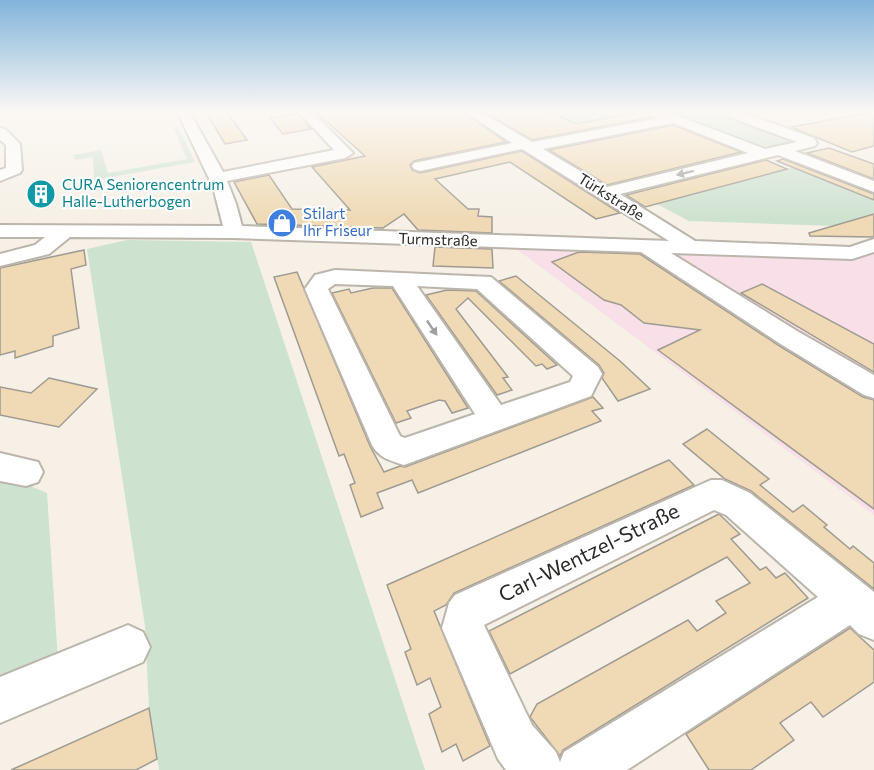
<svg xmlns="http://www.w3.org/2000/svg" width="874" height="770" font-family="Commissioner,sans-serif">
	<rect width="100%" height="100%" fill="#f6f0e6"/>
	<polygon fill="#f9dfe7" points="507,242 852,253 874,245 874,515"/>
	<g fill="#cee2d0">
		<polygon points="547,111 634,111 636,114 576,125"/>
		<path d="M659,111H723L788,134L794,140C751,160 699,127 659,111Z"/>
		<polygon points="173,127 178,127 195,162 94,180 93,157 75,160 73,155 101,150 108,173 187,159"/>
		<polygon points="794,167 874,200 874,214 834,226 689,221 657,204"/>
		<polygon points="127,240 251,242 425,770 159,770 149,708 145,626 87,249"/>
		<polygon points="0,473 47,493 58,661 0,683"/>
	</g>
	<g fill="#efdab5" stroke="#a09b92" stroke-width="1.5">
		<polygon points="205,111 226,111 247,140 225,144"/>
		<polygon points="315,111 462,111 506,142 414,161 410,165 412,170 420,173 522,151 620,213 596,219 510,162 435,179 468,209 479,209 478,216 492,217 492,233 418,230 404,214 383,228 257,224 234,182 269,175 292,209 350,210 312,167 365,156"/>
		<polygon points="483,111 548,111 576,124 643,111 648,112 651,117 532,140"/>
		<polygon points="874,112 874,146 852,152 791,127"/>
		<polygon points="298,114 311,129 283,134 270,118"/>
		<polygon points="673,125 741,152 607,185 549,150"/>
		<polygon points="829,148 874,164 874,179 807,153"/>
		<polygon points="783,159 874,194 874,200 777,161"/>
		<polygon points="766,160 787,169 645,207 626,195"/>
		<polygon points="874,214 874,237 810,236 809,233"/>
		<polygon points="435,247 492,249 493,268 433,266"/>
		<polygon points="84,250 86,265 71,269 79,328 53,336 53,346 15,358 15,351 0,355 0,268"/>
		<polygon points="579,252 640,254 778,345 863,397 874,400 874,509 658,350 700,330 644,323 621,305 604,300 552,262"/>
		<polygon points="297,272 370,446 384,472 400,466 405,467 593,397 603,408 592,411 601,421 418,493 412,480 377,493 383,508 361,517 350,485 355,483 344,454 339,456 274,277"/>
		<polygon points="516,276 620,361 650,389 618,401 602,378 604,373 599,365 499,281"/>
		<polygon points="762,284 874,344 874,372 741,293"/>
		<polygon points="373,288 392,288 468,408 452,413 445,401 439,400 407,411 411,418 396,423 332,293 349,289 351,293"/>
		<polygon points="447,290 476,291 557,365 547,369 542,364 536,366 468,298 456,309 508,377 503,378 512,390 497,395 426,295"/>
		<polygon points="49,378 97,389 59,427 0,415 0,387 31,393"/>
		<polygon points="707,429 769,479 760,485 793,512 803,505 827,525 824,527 850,549 853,546 874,563 874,589 751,491 725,479 683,444"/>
		<polygon points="669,460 694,485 454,593 446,605 434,611 490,746 463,761 456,744 442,752 429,714 441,707 430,678 417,685 405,652 411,649 387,585"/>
		<polygon points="719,514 740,534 731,539 760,570 766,567 776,578 785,573 808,598 563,750 560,756 530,717 537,704 688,620 697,631 726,613 716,601 750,583 727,557 510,674 489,631"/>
		<polygon points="850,628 874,650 874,682 823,717 811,702 780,723 794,740 751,770 709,770 686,734"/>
		<polygon points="149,708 157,759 136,770 11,770"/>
	</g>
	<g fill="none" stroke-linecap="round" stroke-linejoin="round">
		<g stroke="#bbb5ac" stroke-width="4">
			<g id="minor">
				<path d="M177,111H189L223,172L334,150L298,111H311L353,153L345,158L227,181L236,204L242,226L669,241L522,149L420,171L414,169L412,166L414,163L512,143L464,111H479L532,142L659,118L651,115L650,111H665L765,149L797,142L721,114L720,111H738L814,138L817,143L815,146L795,151L874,181V192L778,155L620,194L695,241L850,247L874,239V252L852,259L671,253L797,331L874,375V398L864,395L779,343L641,252L233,238L70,237L49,254L0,266V254L35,245L45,237H0V225L223,226L213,187ZM673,123L748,153L607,187L543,149Z"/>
				<polygon points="0,128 5,129 20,144 22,170 20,173 0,181 0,170 6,168 6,145 0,140"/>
				<path d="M335,270L491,277L598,367L602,374L591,396L404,465C391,461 379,458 372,445L305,289L315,275ZM335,284L393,286L475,414L405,438L400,436L328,289ZM417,286L477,289L573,376L570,382L501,405Z"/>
				<polygon points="0,453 38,462 43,472 38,482 26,486 0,481"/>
				<path d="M711,480H722L750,493L874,592V640L859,634L850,625L627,770H506L498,759L442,628L449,603L455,595ZM714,510L726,515L818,597L564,752L560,762L556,752L532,725L484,625Z"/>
				<polygon points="128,625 143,632 150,647 143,662 0,723 0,677"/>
			</g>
		</g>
		<use href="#minor" fill="#fff" fill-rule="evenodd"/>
	</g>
	<defs><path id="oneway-solid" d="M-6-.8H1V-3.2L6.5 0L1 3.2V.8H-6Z" transform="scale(1.5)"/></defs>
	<g fill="#a09f9d">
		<use href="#oneway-solid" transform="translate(685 173) rotate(166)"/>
		<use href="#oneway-solid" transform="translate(432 328) rotate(56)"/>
	</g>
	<linearGradient id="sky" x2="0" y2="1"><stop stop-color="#82b4dc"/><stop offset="0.51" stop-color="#fbf8f4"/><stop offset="1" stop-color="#fbf8f4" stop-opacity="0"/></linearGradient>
	<rect width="874" height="219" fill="url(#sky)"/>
	<defs>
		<g id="building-disc" transform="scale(1.5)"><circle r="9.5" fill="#0f9aa8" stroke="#fefefe"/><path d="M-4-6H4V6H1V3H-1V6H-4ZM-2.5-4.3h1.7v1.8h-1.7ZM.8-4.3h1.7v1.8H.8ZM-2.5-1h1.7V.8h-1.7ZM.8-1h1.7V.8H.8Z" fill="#fff"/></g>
		<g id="shop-disc" transform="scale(1.5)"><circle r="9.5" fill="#3f7fe0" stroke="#fefefe"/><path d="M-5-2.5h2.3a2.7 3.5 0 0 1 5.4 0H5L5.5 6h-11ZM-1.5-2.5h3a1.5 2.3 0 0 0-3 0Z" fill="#fff"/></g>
	</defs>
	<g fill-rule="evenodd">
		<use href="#building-disc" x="41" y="194"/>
		<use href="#shop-disc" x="282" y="223"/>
	</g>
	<g text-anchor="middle" stroke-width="4.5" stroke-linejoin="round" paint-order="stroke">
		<g font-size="15" fill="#0d838f" stroke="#fefefe" text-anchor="start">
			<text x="62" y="190">CURA Seniorencentrum<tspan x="62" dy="17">Halle-Lutherbogen</tspan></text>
		</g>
		<g font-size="15" fill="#2b2926" stroke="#fefefe">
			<text transform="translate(611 197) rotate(32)" y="5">Türkstraße</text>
			<text transform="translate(438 240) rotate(2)" y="5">Turmstraße</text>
		</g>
		<g font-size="15" fill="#366cbe" stroke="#fefefe" text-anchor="start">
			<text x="303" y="219">Stilart<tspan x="303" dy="17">Ihr Friseur</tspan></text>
		</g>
		<g font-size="21" fill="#2b2926" stroke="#fefefe">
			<text transform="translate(589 553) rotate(-26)" y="7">Carl-Wentzel-Straße</text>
		</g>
	</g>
</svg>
